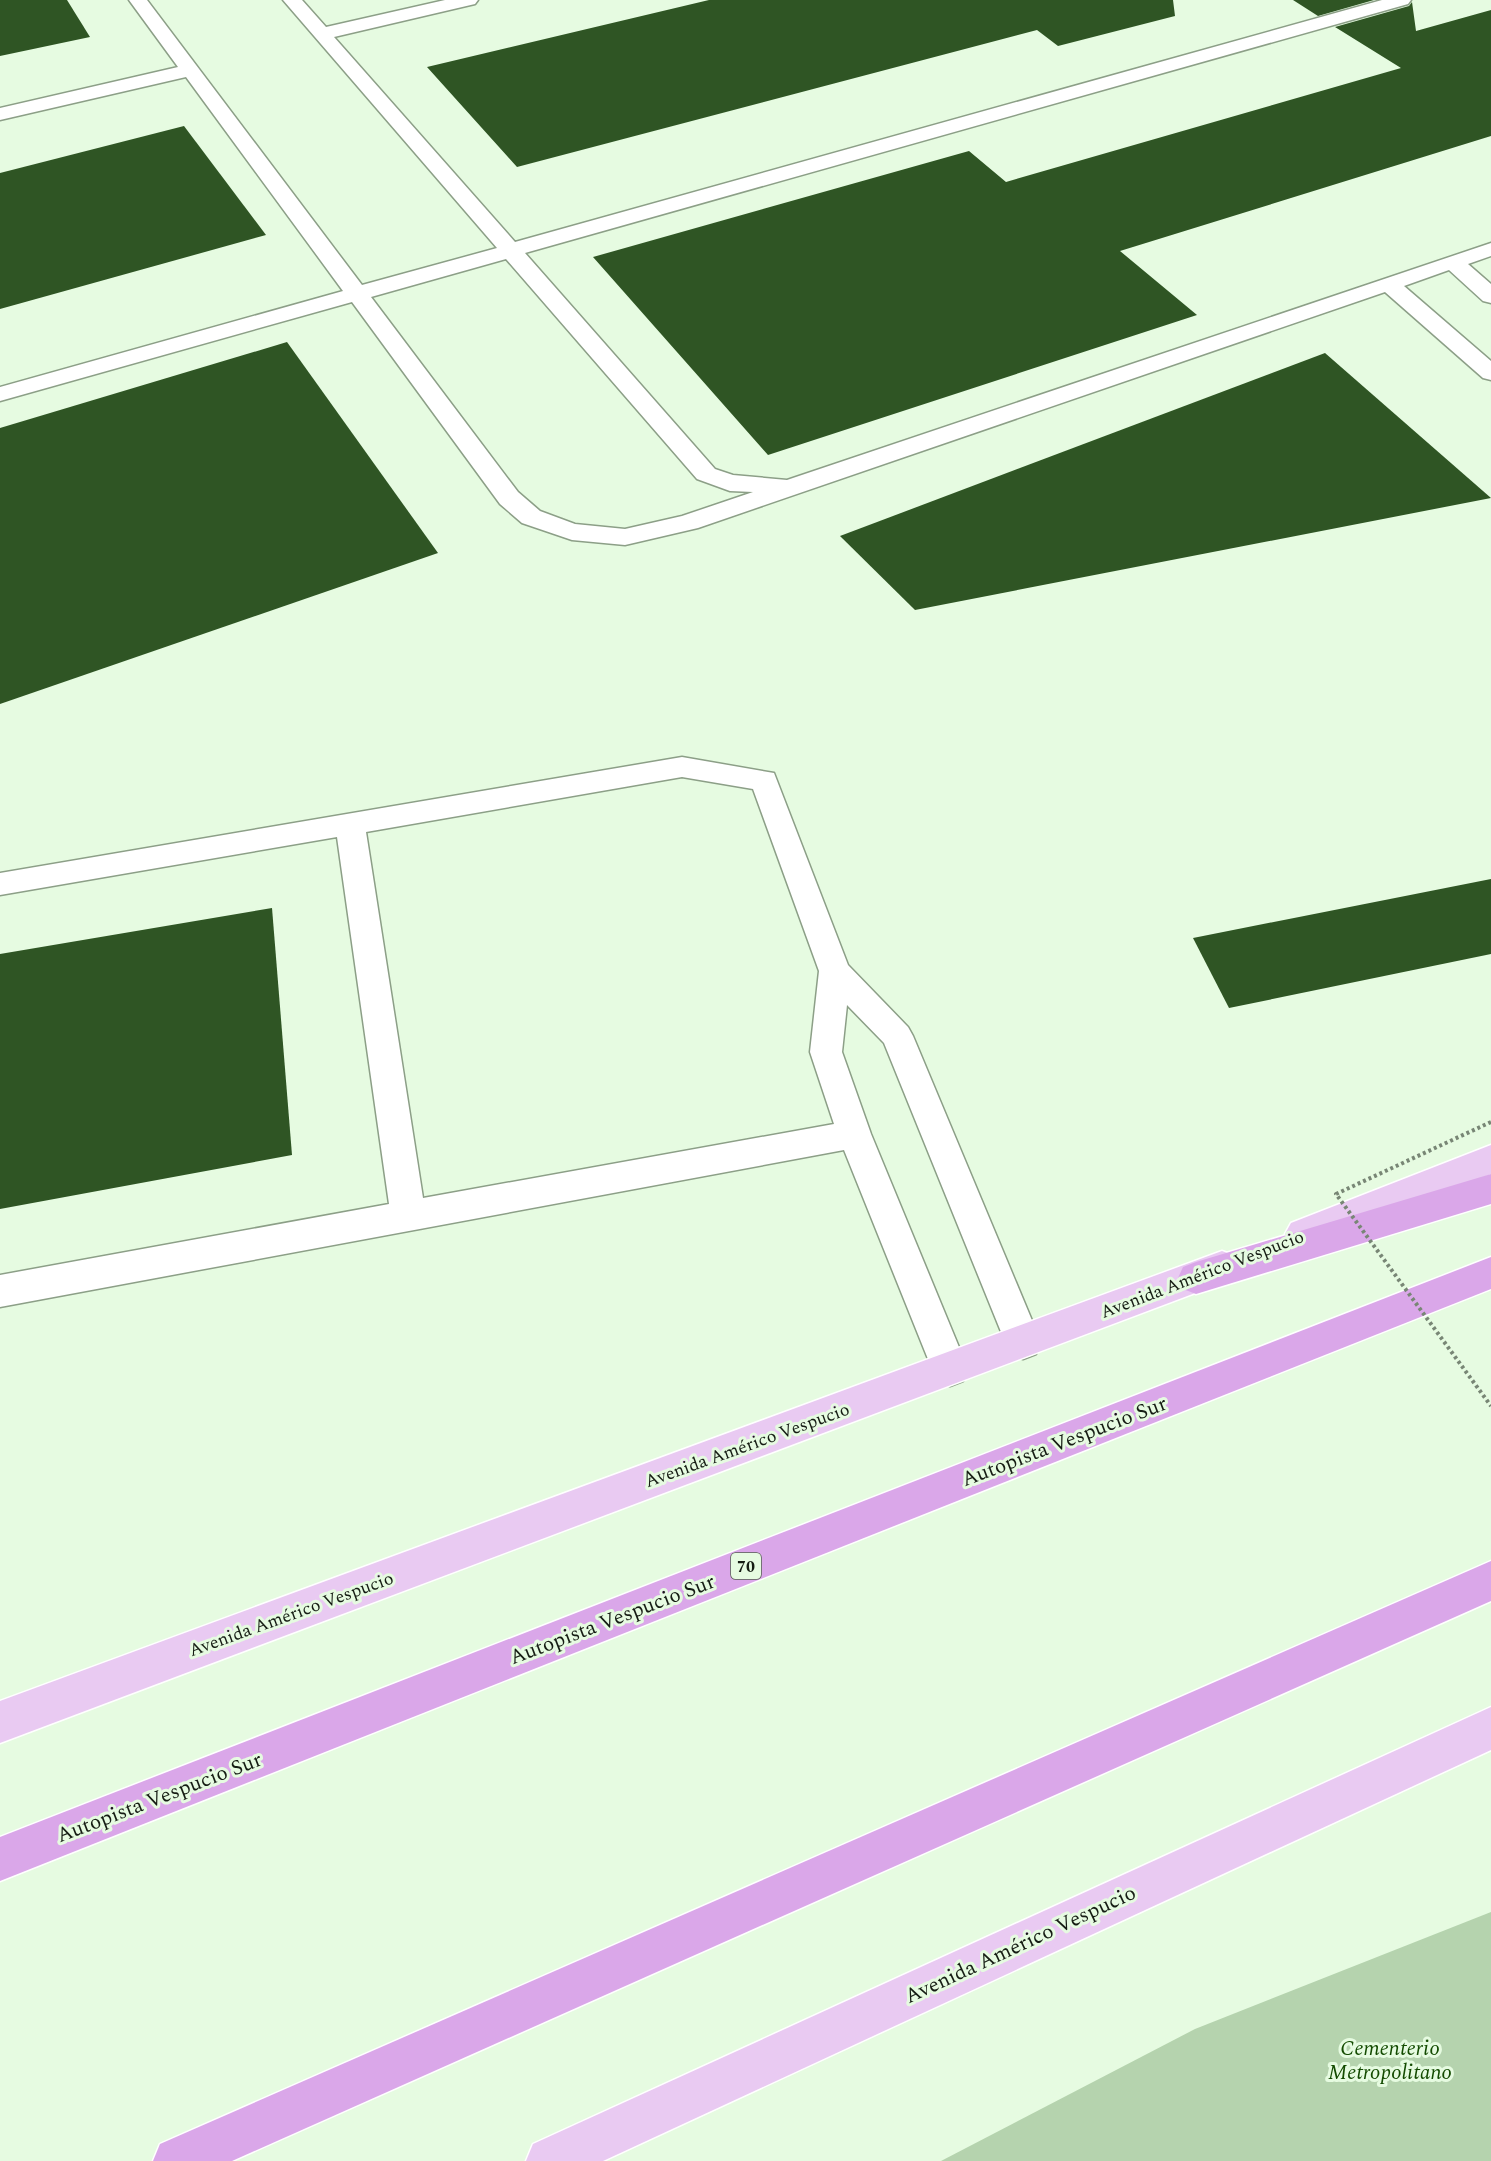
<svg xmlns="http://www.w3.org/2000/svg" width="1491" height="2161" font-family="Spectral,serif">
	<rect width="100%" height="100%" fill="#e6fbe1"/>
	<polygon fill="#b5d3ae" points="1491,1912 1491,2161 941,2161 1195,2029"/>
	<g fill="#2f5524">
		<polygon points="0,0 67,0 90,37 0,56"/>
		<polygon points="709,0 1173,0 1175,16 1058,46 1037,30 517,167 427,67"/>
		<polygon points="1293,0 1374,0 1318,16"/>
		<polygon points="1412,2 1416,31 1491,10 1491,136 1120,251 1197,315 768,455 593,257 969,151 1006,182 1401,68 1335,27 1409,6"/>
		<polygon points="184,126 266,235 0,309 0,173"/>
		<polygon points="287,342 438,553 0,704 0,428"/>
		<polygon points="1325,353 1491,498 915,610 840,536"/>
		<polygon points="1491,879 1491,954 1229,1008 1193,938"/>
		<polygon points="272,908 292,1155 0,1209 0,954"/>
	</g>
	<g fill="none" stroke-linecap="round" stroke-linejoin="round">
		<g stroke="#8c9f87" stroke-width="3">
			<g id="minor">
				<path d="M129,0H147L362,285L497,248L283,0H302L326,27L445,0H478L475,4L334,37L515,242L1382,0H1411L1408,4L525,253L715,469L733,475L787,480L1491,243V256L1468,264L1491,284V303L1483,301L1449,270L1404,286L1491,361V380L1483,378L1385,292L698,528L625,545L572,540L522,523L500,504L352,302L0,401V387L343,291L186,77L0,120V108L178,67ZM506,259L697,479L730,491L753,492L682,516L625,529L575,524L540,511L518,492L371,297Z"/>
				<path d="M682,757L774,773L848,965L908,1027L913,1036L1041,1342L1036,1354L1023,1359L1010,1354L884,1043L847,1005L842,1052L871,1134L968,1369L963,1381L950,1386L937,1381L932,1369L844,1150L0,1307V1275L389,1204L337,837L0,895V873ZM682,777L753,789L819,971L810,1052L834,1124L423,1198L366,832Z"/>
			</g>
		</g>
		<g stroke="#fff" stroke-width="3">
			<g id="major">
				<polygon points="1491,1145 1491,1174 1303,1249 1291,1245 1285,1234 1291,1223"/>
				<polygon points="1222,1251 1235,1256 1240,1267 1235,1278 0,1743 0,1701"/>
				<polygon points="1491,1707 1491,1750 603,2161 526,2161 533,2144"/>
			</g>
		</g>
		<g stroke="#fff" stroke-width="3">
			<g id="highway">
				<polygon points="1491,1174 1491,1204 1196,1294 1183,1289 1178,1278 1183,1267 1196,1262"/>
				<polygon points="1491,1257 1491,1289 0,1881 0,1837"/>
				<polygon points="1491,1561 1491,1601 232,2161 153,2161 160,2144"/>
			</g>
		</g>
		<use href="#minor" fill="#fff" fill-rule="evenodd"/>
		<use href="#major" fill="#e9caf2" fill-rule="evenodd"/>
		<use href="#highway" fill="#daa7e9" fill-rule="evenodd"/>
		<polyline stroke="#788675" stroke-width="4" stroke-dasharray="3 3" stroke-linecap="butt" points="1491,1122 1336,1194 1491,1406"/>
	</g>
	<g text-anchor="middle" stroke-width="6" stroke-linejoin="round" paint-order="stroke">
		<rect fill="#e6fbe1" stroke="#545f51" stroke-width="1.5" x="731" y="1553" width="30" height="26" rx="4.5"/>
		<g font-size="16" font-weight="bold" fill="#151c13">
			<text x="746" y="1572">70</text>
		</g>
		<g font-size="18" fill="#151c13" stroke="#e6fbe1">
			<text transform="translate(1202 1274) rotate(-21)" y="6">Avenida Américo Vespucio</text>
			<text transform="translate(747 1445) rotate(-20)" y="6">Avenida Américo Vespucio</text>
			<text transform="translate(291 1614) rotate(-20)" y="6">Avenida Américo Vespucio</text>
		</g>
		<g font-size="21" fill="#151c13" stroke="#e6fbe1">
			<text transform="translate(1064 1441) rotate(-21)" y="7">Autopista Vespucio Sur</text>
			<text transform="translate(612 1619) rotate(-21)" y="7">Autopista Vespucio Sur</text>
			<text transform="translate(159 1797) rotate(-21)" y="7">Autopista Vespucio Sur</text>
			<text transform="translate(1020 1944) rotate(-25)" y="7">Avenida Américo Vespucio</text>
		</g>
		<g font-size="21" font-style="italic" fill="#134b00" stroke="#e6fbe1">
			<text x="1390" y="2055">Cementerio<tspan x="1390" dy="24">Metropolitano</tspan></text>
		</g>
	</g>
</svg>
